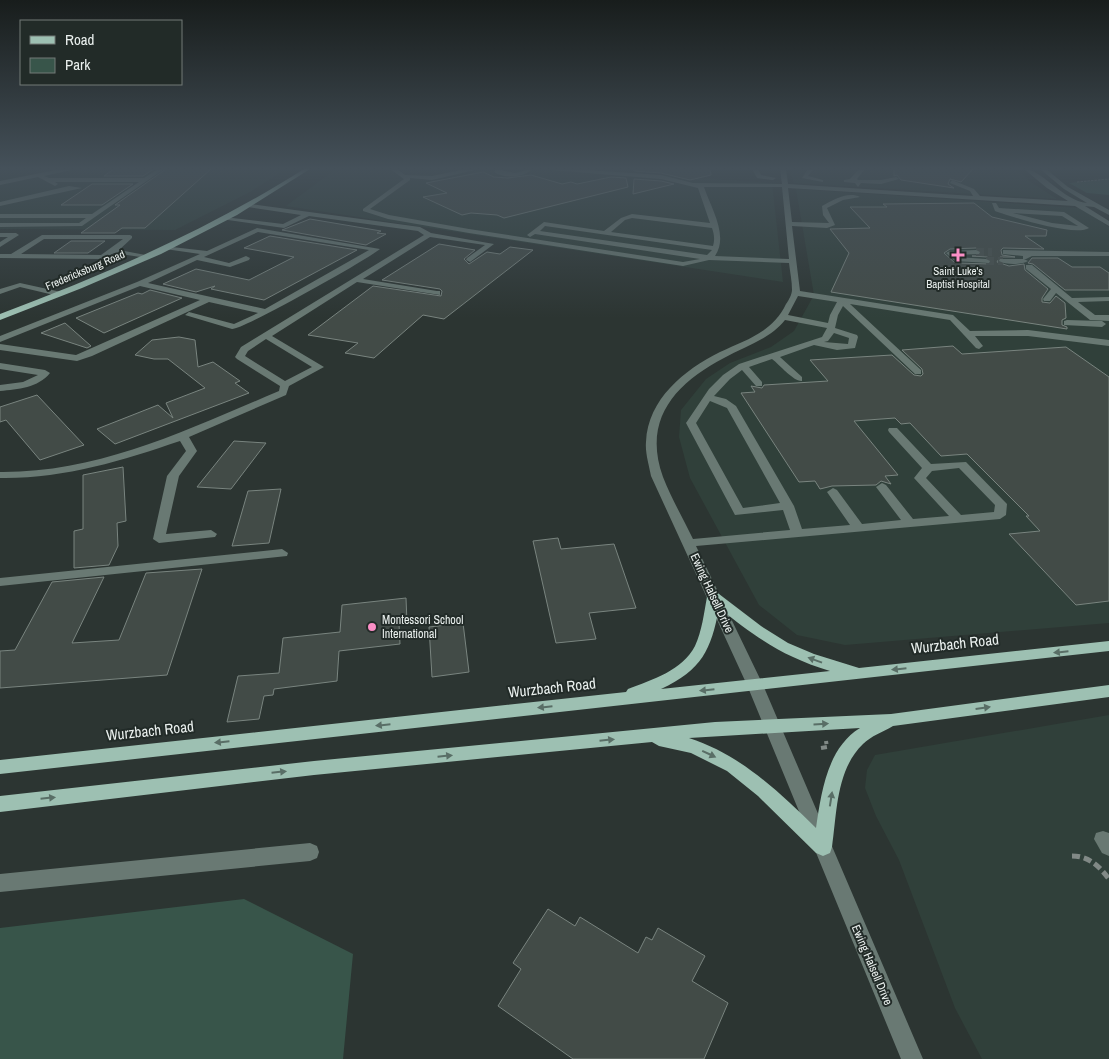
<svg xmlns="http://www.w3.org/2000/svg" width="1109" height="1059" font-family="'Archivo Narrow',sans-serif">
	<rect width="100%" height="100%" fill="#2c3532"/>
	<g fill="#30403a">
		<polygon points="0,169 286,169 250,192 175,230 0,229"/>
		<polygon points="336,169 577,169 772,183 783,282 286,206"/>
		<polygon points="793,169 1018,169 1031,182 1057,199 794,183 791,175"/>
		<polygon points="796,189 1080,208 1109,227 1109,623 845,645 797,635 759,605 690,478 679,437 681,410 706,379 730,363 771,347 794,331 814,295"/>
		<polygon points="1109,715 1109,1059 982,1059 955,1008 899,860 876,816 865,788 867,770 875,755"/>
	</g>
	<g fill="#38554a">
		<polygon points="1109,179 1109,195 1087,193 1069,183"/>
		<polygon points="244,899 353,954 343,1059 0,1059 0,928"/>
	</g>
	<g fill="#424b47" stroke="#79847f" fill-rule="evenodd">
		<polygon points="114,169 154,169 143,176 104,176"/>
		<polygon points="166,169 211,169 145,228 122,228 115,233 81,233 120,205 115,205"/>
		<polygon points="634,169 710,169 711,175 690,180 661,173 634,171"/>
		<polygon points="894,169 973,169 961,182 950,179 948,184 954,188 901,180 897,175 894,176"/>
		<polygon points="483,172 494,177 508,178 531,175 562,184 571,182 577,184 611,177 626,178 628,187 504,218 497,215 471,213 462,215 423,197 447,193 426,183"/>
		<polygon points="634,179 661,181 674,184 633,194"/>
		<polygon points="92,184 133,184 102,205 61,205"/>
		<path d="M974,203L992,217L1047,230L1046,236H1025L1044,249L1003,248L1001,250L1002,255L1015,257H1000L997,262L1009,266L1024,264L1025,270L1048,289L1042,298V302L1050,303L1056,296L1065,303L1066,318L1062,320V325L1067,327V329L831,292L849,253L830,229L870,228L850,207H887L883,204ZM976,248L982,253L979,256H972L987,257L992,260L991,264L955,263L944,253L950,249Z"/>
		<polygon points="310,219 381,231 377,233 386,234 366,245 282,230"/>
		<polygon points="270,236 357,250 264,300 211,289 215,286 196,292 163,284 196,269 249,280 294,257 244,248"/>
		<polygon points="71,241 105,241 88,253 54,253"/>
		<polygon points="439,244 475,250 464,259 469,264 487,252 500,254 510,247 533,250 444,319 423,315 374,358 345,353 358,343 308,335 373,286 441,296 442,291 440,289 382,280"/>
		<polygon points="1032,258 1058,258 1072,267 1100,267 1109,273 1109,290 1065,290 1033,264 1028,263"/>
		<polygon points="150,290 182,298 104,333 76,318 138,293 142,294"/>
		<polygon points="65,323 91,346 87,348 41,333"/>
		<polygon points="179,337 195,340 198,367 213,362 240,381 235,383 249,393 115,444 97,429 158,405 173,418 166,403 205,388 168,359 154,359 135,355 152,340"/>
		<polygon points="953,346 962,354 1066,347 1109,377 1109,601 1076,605 1009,534 1040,531 1026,516 1029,516 967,454 941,456 910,423 901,424 895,418 854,421 898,475 885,476 891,484 881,481 876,485 832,486 820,489 815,481 799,482 741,393 755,392 751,386 762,388 764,385 828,381 810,360 892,355 914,375 921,376 923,374 922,369 902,350"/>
		<polygon points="37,395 84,445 40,460 6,420 0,422 0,407"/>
		<polygon points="234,441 266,443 231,489 197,487"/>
		<polygon points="123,467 126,521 117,523 118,546 109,565 74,568 74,531 83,529 83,475"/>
		<polygon points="281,489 269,543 232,546 248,491"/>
		<polygon points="558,538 561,549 614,544 636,608 589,613 596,639 556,643 533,541"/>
		<polygon points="202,569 167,675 0,688 0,651 15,650 52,582 104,577 72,643 119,640 146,573"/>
		<polygon points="406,598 407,623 399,624 400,644 339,651 337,681 274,689 273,695 264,696 259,719 227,722 238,676 279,673 283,638 340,632 342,605"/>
		<polygon points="463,623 469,672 432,677 429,627"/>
		<polygon points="548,909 575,926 580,917 638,953 646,937 652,940 658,928 705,956 692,981 728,1003 704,1059 573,1059 498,1006 521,969 513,963"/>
	</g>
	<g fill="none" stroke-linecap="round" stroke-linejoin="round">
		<g stroke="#48514e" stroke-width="8" stroke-dasharray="8 4" stroke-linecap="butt">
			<polyline points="976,252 992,252"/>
			<polyline points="986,261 1003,261"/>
		</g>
		<polyline stroke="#818986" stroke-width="1" stroke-dasharray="2.5 1" stroke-linecap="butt" points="1077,182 1109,179"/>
		<polyline stroke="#818986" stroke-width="4" stroke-dasharray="6 3" stroke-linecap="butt" points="821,748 827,747 826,741"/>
		<path stroke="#818986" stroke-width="5" stroke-dasharray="8 4" stroke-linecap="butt" d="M1072,856C1089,856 1099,866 1109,879"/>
		<g fill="#697973" fill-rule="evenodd">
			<polygon points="61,169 76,169 44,176 49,178 144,178 158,169 164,169 82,226 0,227 0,223 79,223 86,218 0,218 0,214 92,214 139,182 55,182 58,184 55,186 38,177 0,185 0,181"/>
			<path d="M390,169H397L405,175L432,176L466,169H479L432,180L410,178V180L370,209L389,215L469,229L683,262L700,259L535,234L530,237L527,235L544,222L604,231L621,218L632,214L710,223L698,188L661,179L539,169H573L661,175L693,183L782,184L780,169H786L788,184L973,196L970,191L950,183L952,180L974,189L980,196L1068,201L1047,188L1024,169C1042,169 1063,201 1087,203L1064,189L1040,169H1046L1068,187L1109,210V215L1094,207L1085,206L1109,221V226L1075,206L788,188L792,222L829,223L823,215L822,206C833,200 848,191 860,197L843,200L827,208L835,225L827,228L792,226L800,291L953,315L970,331L1028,330L1109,340V346L1028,336H975L983,346L979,349L976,348L950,320L850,304L921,370V374H915L843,306L838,315L835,328L857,335L858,337L855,348L837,350L814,345L780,357L802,377V381C794,382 780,365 772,359L749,367L762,382V386H756L742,370L730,379L714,396L726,399L736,406L794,506L802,529L850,525L827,492L833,488L837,490L862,524L901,520L876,487L882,483L886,485L913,519L949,516L914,478L922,468L889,432L888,430L889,428H897L931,464L966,462L1007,504L1006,515L1000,519L696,546L763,685L923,1059H901L747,685L651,476C649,465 645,453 646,442C648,399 684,370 720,352C746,340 773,332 786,304C789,300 792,294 792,290C792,281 790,272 789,263L709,260L683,266L469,233L388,219L363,211V209L404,179ZM704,187H782L789,259L715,256C729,236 711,208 704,187ZM632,218L712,228C714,234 715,239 713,246L611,232L625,220ZM545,226L712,250L707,255L540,231ZM798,296L837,302L830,315L828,323L788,315ZM785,320L827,328L822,337L739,364L723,375L709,389L686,423L735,515L783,510L790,530L693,539C683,518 671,498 663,477C642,419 676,383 724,358C745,346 769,340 785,320ZM834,333L849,338L848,344L824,342L828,341ZM710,401L727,408L780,503L743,508L696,423ZM959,468L995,505L994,512L961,515L926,478L932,471Z"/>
			<path d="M496,169L515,173L532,169C523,178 505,179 494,172Z"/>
			<polygon points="752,169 758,169 761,175 776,178 773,180 757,178"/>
			<polygon points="808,169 814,169 808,176 823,180 823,182 802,178"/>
			<polygon points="859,169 865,169 857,179 858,180 881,180 896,177 899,179 881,184 861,183 858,187 855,183 844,182 844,180 850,179"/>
			<polygon points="69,186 82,188 0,206 0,202"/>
			<path d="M992,203H996L999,208L1064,212L1089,228C1075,237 1012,217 995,211ZM1013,213L1062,216L1078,226L1052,223Z"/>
			<path d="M250,204L420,227L431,233L494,244L470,262L466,260L467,258L485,245L430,237L363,279L437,291H440V295L357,282L272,336L324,367L289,386L286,395L189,437L197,451L179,476L166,534L211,530L217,534L215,537L159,543L153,539L167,476L186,451L180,441C121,461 63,479 0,478V472C99,473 189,429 279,391L280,386L237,359L235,357L241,347L424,235L418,231L309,216L284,228L221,219L224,217L283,224L301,215L248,207V205ZM266,339L312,367L285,381L245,356L248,351Z"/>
			<path d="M257,228L380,249C367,260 242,330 232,329L185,315L189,312L234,324L258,313L209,302L92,356L77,361L0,350V344L76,355L200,300L140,286L0,342V336L137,282L200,254L165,249L163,248V246L207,251ZM258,232L369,250L265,309L148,283L197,260L230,267L249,260L250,258L246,256L229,263L204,257Z"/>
			<polygon points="0,233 16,233 19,235 0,247 0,242 8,237 0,237"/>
			<path d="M42,235H130L132,236V238L119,250L151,256L147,258L114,253L102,259L0,258V254H11ZM44,239H123L101,255L21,254Z"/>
			<polygon points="976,250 980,252 979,254 955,255 957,257 986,259 990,261 989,263 955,261 946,253 950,251"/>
			<polygon points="1003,250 1109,252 1109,256 1032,256 1026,259 1023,259 1023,256 1003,254"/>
			<path d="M1000,259H1024L1028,261C1021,265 1006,265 999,261Z"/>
			<polygon points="1026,265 1032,265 1072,298 1109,297 1109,301 1078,302 1095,315 1109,315 1109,321 1090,320 1056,293 1050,301 1044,301 1043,299 1051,289 1026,269"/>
			<polygon points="20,283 61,292 62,294 58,296 20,287 0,294 0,289"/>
			<polygon points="1067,320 1102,321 1106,324 1102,327 1064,325 1064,321"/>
			<path d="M0,363L45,370L50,373C38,388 18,389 0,391V385L23,382L38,375L0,369Z"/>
			<polygon points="282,549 288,553 287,556 0,586 0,578"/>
			<polygon points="1103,831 1109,833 1109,856 1102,853 1094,839 1096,833"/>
			<polygon points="310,843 317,846 319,852 317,858 310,861 0,892 0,874"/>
		</g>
		<g fill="#9dc0b2" fill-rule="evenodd">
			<path d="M304,169H310L237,215L161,254L82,288L0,320V314C106,274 208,230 304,169Z"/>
			<path d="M714,592L719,594L761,626L788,643L814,654L859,668L1109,641V651L0,774V760L626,692L628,689C652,680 683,670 695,646C702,631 704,613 707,597L709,594ZM719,608C757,638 783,657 830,671L661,689C702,670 711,650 719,608Z"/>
			<path d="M1109,685V697L893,726C883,732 871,736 863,744C836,770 837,813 832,847L830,853L823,856L816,853L758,796L727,771L691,753L659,746L652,742L314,775L0,812V796L314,761L715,722L891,714ZM860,728C827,748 821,794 816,828C778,791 741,755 689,738Z"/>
		</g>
	</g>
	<defs><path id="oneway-solid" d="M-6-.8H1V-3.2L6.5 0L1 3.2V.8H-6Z" transform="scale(1.25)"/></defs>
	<g fill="#596e66">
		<use href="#oneway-solid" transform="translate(1061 652) rotate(174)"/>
		<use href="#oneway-solid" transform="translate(815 660) rotate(-160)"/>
		<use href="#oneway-solid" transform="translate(899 669) rotate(174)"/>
		<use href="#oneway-solid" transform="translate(707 690) rotate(174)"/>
		<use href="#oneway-solid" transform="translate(545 707) rotate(174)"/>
		<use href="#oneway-solid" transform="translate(983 708) rotate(-8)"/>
		<use href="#oneway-solid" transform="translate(821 724) rotate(-3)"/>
		<use href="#oneway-solid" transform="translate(383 725) rotate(174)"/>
		<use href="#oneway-solid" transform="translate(607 740) rotate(-6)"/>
		<use href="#oneway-solid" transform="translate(222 742) rotate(174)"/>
		<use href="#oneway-solid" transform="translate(709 754) rotate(25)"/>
		<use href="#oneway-solid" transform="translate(445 756) rotate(-6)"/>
		<use href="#oneway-solid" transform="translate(279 772) rotate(-6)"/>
		<use href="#oneway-solid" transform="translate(48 798) rotate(-6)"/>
		<use href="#oneway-solid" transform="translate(831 799) rotate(-81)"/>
	</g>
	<linearGradient id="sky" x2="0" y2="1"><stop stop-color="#181d1c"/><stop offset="0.53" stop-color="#45515a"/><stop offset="1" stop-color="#45515a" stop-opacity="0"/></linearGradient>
	<rect width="1109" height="318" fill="url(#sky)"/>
	<g fill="#fb8fc6" stroke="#222b28" stroke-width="2">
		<path d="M955.5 247.5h5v5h5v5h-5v5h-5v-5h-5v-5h5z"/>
		<circle cx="372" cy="627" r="5"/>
	</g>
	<g text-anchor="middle" stroke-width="4" stroke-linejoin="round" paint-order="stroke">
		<g font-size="11" fill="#eaf0ee" stroke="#222b28">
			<text transform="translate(85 270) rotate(-23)" y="4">Fredericksburg Road</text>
		</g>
		<g font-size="11" fill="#eaf0ee" stroke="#222b28">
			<text x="958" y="275">Saint Luke's<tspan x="958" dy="13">Baptist Hospital</tspan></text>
		</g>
		<g font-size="12" fill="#eaf0ee" stroke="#222b28">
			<text transform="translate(712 593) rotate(65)" y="4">Ewing Halsell Drive</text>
			<text transform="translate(872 965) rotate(67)" y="4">Ewing Halsell Drive</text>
		</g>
		<g font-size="12" fill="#eaf0ee" stroke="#222b28" text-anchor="start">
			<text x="382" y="624">Montessori School<tspan x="382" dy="14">International</tspan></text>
		</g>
		<g font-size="15" fill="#eaf0ee" stroke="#222b28">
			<text transform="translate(955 644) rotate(-6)" y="5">Wurzbach Road</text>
			<text transform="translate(552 688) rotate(-6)" y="5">Wurzbach Road</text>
			<text transform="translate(150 731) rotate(-6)" y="5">Wurzbach Road</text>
		</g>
	</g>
	<rect x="20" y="20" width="162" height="65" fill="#222b28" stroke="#727a77"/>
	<rect x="30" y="36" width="25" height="8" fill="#9dc0b2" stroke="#727a77"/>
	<text x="65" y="45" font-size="15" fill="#eaf0ee">Road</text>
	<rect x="30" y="58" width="25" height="15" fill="#38554a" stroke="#727a77"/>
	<text x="65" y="70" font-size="15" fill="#eaf0ee">Park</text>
</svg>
